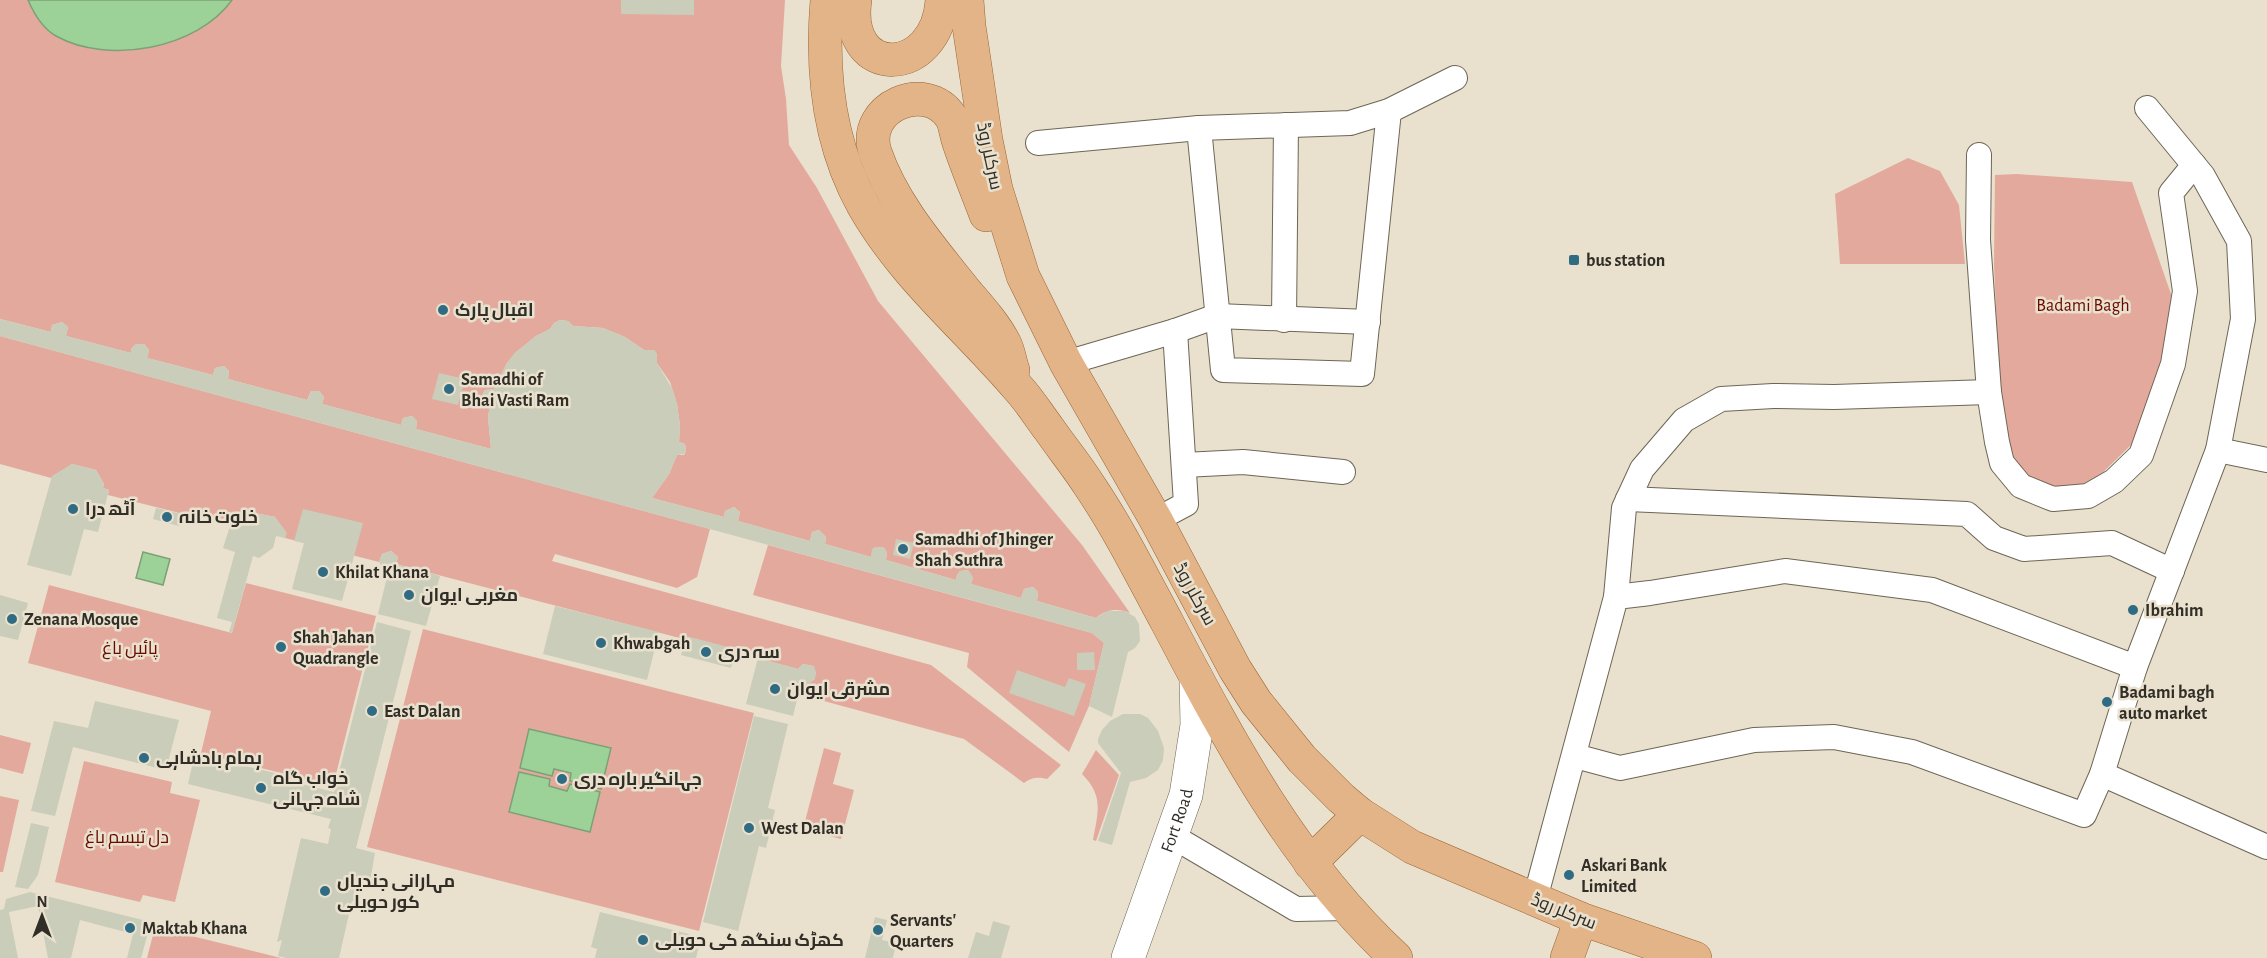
<svg xmlns="http://www.w3.org/2000/svg" width="2267" height="958" font-family="'Alegreya Sans',Cairo,sans-serif">
	<rect width="100%" height="100%" fill="#e9e1ce"/>
	<g fill="#e4a99d">
		<path d="M0,0H785L781,66L786,99L789,145L817,188L878,301L1082,545L1130,613C1118,608 1106,609 1096,618L1037,601L1038,592L1033,587L1024,589L1021,598L971,584L973,578L968,570L960,571L957,575L956,580L886,560L887,552L883,547H876L873,549L871,557L825,544L826,537L819,530L812,532L810,541L738,521L740,512L734,507L725,511L724,517L652,498L669,474L677,455H684L686,451L685,444L679,442L680,426L677,404L670,382L657,363V354L654,350H644L625,337L603,328L573,326L568,321L560,320L554,323L550,329L536,336L515,353L507,363L494,389L485,390L482,395L485,403L490,405L488,417L491,449L416,429L417,421L412,416L403,418L401,425L322,404L324,397L319,391H311L307,400L228,379L229,371L224,366L215,368L213,375L147,358L149,350L144,344H136L131,349V353L66,336L68,327L62,322L52,325L51,332L0,319Z"/>
		<polygon points="1908,158 1940,171 1959,205 1965,264 1840,264 1835,194"/>
		<polygon points="2017,174 2132,182 2172,297 2163,369 2134,442 2093,482 2052,490 2020,473 2002,435 1994,266 1995,175"/>
		<path d="M0,336L710,529L697,577L677,588L555,554L552,561L931,665L1061,765L1047,779C1038,777 1032,777 1024,783L964,739L798,694L801,683L807,684L814,680L816,673L813,666L803,664L798,669L396,564L398,557L391,551L382,554L379,562L285,538L286,533L275,517L255,513L242,521L239,528L108,495L109,490L103,488L104,484L96,470L72,464L51,478L0,464Z"/>
		<polygon points="768,545 1092,633 1104,643 1089,706 1069,752 967,667 969,653 753,595"/>
		<polygon points="246,583 376,616 333,786 201,753 211,711 28,663 49,585 232,633"/>
		<polygon points="423,629 754,713 699,931 367,847"/>
		<polygon points="0,735 31,743 23,774 0,768"/>
		<polygon points="824,748 841,753 833,784 854,790 841,839 803,829"/>
		<path d="M1096,750L1119,775L1096,841L1093,840C1098,812 1104,796 1082,774Z"/>
		<polygon points="84,761 172,782 170,793 200,800 175,902 143,895 140,902 55,882"/>
		<polygon points="0,796 19,800 3,872 0,872"/>
		<polygon points="155,927 281,958 147,958"/>
	</g>
	<g fill="#9cd298" stroke="#7ca176" stroke-width="1.5">
		<path d="M28,0H232C197,49 108,65 56,36C42,28 34,14 28,0Z"/>
		<polygon points="143,552 170,559 163,585 136,578"/>
		<polygon points="529,729 611,748 601,789 570,781 571,773 554,769 552,776 520,768"/>
		<polygon points="519,772 550,779 549,786 567,791 570,784 600,792 590,832 509,812"/>
	</g>
	<g fill="#c9cdb9">
		<polygon points="621,0 694,0 694,15 621,14"/>
		<polygon points="0,319 51,332 52,325 62,322 68,327 66,336 131,353 131,349 136,344 144,344 149,350 147,358 213,375 215,368 224,366 229,371 228,379 307,400 311,391 319,391 324,397 322,404 401,425 403,418 412,416 417,421 416,429 491,449 488,417 490,405 485,403 482,395 485,390 494,389 507,363 515,353 536,336 550,329 554,323 560,320 568,321 573,326 603,328 625,337 644,350 654,350 657,354 657,363 673,390 677,404 680,426 679,442 685,444 686,451 684,454 677,455 669,474 652,498 724,517 725,511 734,507 740,512 738,521 810,541 812,532 819,530 826,537 825,544 871,557 872,549 875,547 883,547 887,552 886,560 956,580 957,575 960,571 968,570 973,578 971,584 1021,598 1024,589 1033,587 1038,592 1037,601 1096,618 1107,611 1125,611 1135,617 1139,624 1140,641 1135,648 1128,652 1112,717 1089,706 1104,643 1092,633 0,336"/>
		<polygon points="439,373 465,379 458,405 432,399"/>
		<polygon points="72,464 96,470 104,484 103,488 109,490 98,532 84,529 71,576 27,565 52,476"/>
		<polygon points="156,508 182,514 179,526 153,519"/>
		<polygon points="303,509 363,523 342,601 292,589 304,543 294,541"/>
		<polygon points="255,513 275,517 287,533 285,538 276,536 273,548 259,558 253,556 232,633 229,632 232,622 217,618 235,552 223,548 230,526 239,528 242,521"/>
		<polygon points="896,539 914,543 910,559 893,555"/>
		<polygon points="391,551 398,557 396,564 440,576 426,626 378,614 389,569 382,567 379,562 382,554"/>
		<polygon points="0,595 28,603 18,640 0,636"/>
		<polygon points="555,606 659,632 647,680 543,654"/>
		<polygon points="377,622 411,631 356,848 375,853 370,882 363,880 358,902 352,901 339,958 286,958 278,956 282,940 277,942 301,838 328,844 331,829 328,828 331,819 188,784 194,758 232,767 233,763 296,778 294,782 334,792"/>
		<polygon points="686,636 736,649 731,668 681,655"/>
		<polygon points="1094,652 1095,670 1077,670 1077,653"/>
		<polygon points="758,658 798,669 803,664 814,666 816,673 814,680 807,684 801,683 793,716 746,704"/>
		<polygon points="1017,670 1065,687 1069,678 1086,684 1074,716 1009,693"/>
		<polygon points="95,701 179,720 166,770 73,747 55,816 31,811 54,721 88,728"/>
		<polygon points="1123,714 1140,714 1148,718 1158,731 1164,748 1163,760 1158,770 1146,778 1130,782 1112,845 1098,841 1121,773 1098,743 1098,739 1102,730 1110,721"/>
		<polygon points="754,716 788,724 768,808 775,810 766,848 759,846 738,931 703,922"/>
		<polygon points="31,823 49,827 38,875 28,889 15,887"/>
		<polygon points="30,892 151,922 141,958 127,958 133,934 80,920 71,958 48,958 38,906 9,912 18,958 0,958 0,910 4,909 6,899"/>
		<polygon points="600,912 689,934 699,946 696,958 595,958 597,949 591,947"/>
		<polygon points="875,917 887,920 882,940 896,943 893,958 865,958"/>
		<polygon points="993,921 1010,926 1001,958 968,958 976,932 989,936"/>
	</g>
	<g fill="none" stroke-linecap="round" stroke-linejoin="round">
		<g stroke="#6d6656" stroke-width="26">
			<g id="street">
				<polyline points="1199,128 1223,370 1362,374 1389,111"/>
				<polyline points="1038,143 1199,128 1350,123 1389,111 1455,78"/>
				<polyline points="1979,155 1978,240 1989,392 1997,442 2002,463 2021,486 2053,499 2088,496 2114,481 2141,455 2173,364 2185,291 2171,193 2194,165"/>
				<polyline points="1284,320 1286,125"/>
				<polyline points="1066,363 1175,331 1217,316 1368,322"/>
				<polyline points="2218,450 2267,460"/>
				<polyline points="1184,465 1243,462 1343,472"/>
				<polyline points="1628,499 1967,514 1994,538 2024,549 2112,543 2172,571"/>
				<polyline points="1156,520 1186,504 1175,331"/>
				<polyline points="1616,597 1624,508 1642,469 1684,420 1721,399 1773,396 1834,397 1989,392"/>
				<polyline points="1575,756 1620,768 1754,740 1834,737 1912,752 2084,815 2102,774 2135,667 2218,450 2243,319 2239,241 2203,176 2147,108"/>
				<polyline points="2102,774 2267,847"/>
				<polyline points="1172,836 1296,909 1347,908"/>
				<polyline points="1535,899 1616,597 1650,593 1785,571 1932,590 2135,667"/>
			</g>
		</g>
		<g stroke="#6d6656" stroke-width="34">
			<g id="secondary">
				<path id="s1" d="M1128,958L1186,795L1197,725L1196,677"/>
			</g>
		</g>
		<g stroke="#9a6533" stroke-width="34">
			<g id="primary">
				<path d="M827,0C821,71 828,142 863,205C903,276 966,327 1018,388C1030,401 1039,416 1049,429C1062,448 1077,466 1089,485C1119,529 1143,578 1168,624C1232,746 1294,863 1396,958"/>
				<path d="M855,0C844,81 937,78 942,0"/>
				<polyline points="967,0 969,26 986,140 996,189 1023,276 1066,363 1156,520 1235,669 1256,702 1302,759 1341,798 1360,814 1412,847 1581,919 1695,958"/>
				<path d="M986,215C977,191 967,167 959,143C956,135 955,123 951,117C926,79 861,107 875,152C893,205 933,250 967,293C980,308 996,326 1005,344C1009,352 1010,362 1013,370"/>
				<polyline points="1310,863 1360,814"/>
				<polyline points="1567,958 1581,919"/>
			</g>
		</g>
		<use href="#street" stroke="#fff" stroke-width="24"/>
		<use href="#secondary" stroke="#fff" stroke-width="33"/>
		<use href="#primary" stroke="#e4b489" stroke-width="33"/>
	</g>
	<g fill="#2f6b83" stroke="#e9e1ce" stroke-width="2">
		<rect x="1568" y="254" width="12" height="12" rx="3"/>
		<circle cx="443" cy="310" r="6"/>
		<circle cx="449" cy="389" r="6"/>
		<circle cx="73" cy="509" r="6"/>
		<circle cx="167" cy="517" r="6"/>
		<circle cx="903" cy="549" r="6"/>
		<circle cx="323" cy="572" r="6"/>
		<circle cx="409" cy="595" r="6"/>
		<circle cx="2133" cy="610" r="6"/>
		<circle cx="12" cy="619" r="6"/>
		<circle cx="601" cy="643" r="6"/>
		<circle cx="281" cy="647" r="6"/>
		<circle cx="706" cy="652" r="6"/>
		<circle cx="775" cy="689" r="6"/>
		<circle cx="2107" cy="702" r="6"/>
		<circle cx="372" cy="711" r="6"/>
		<circle cx="144" cy="758" r="6"/>
		<circle cx="562" cy="779" r="6"/>
		<circle cx="261" cy="788" r="6"/>
		<circle cx="749" cy="828" r="6"/>
		<circle cx="1569" cy="875" r="6"/>
		<circle cx="325" cy="891" r="6"/>
		<circle cx="130" cy="928" r="6"/>
		<circle cx="878" cy="930" r="6"/>
		<circle cx="643" cy="940" r="6"/>
	</g>
	<g text-anchor="middle" stroke-width="5" stroke-linejoin="round" paint-order="stroke">
		<g font-size="18" fill="#312e27" stroke="#e9e1ce">
			<text transform="translate(990 156) rotate(78)" y="6">سرکلر روڈ</text>
			<text transform="translate(1195 594) rotate(61)" y="6">سرکلر روڈ</text>
			<text dy="6" stroke="none"><textPath href="#s1" startOffset="146">Fort Road</textPath></text>
			<text transform="translate(1564 911) rotate(22)" y="6">سرکلر روڈ</text>
		</g>
		<g font-size="18" font-weight="bold" fill="#312e27" stroke="#e9e1ce" text-anchor="start">
			<text x="1586" y="266">bus station</text>
			<text x="455" y="316">اقبال پارک</text>
			<text x="461" y="385">Samadhi of<tspan x="461" dy="21">Bhai Vasti Ram</tspan></text>
			<text x="85" y="515">آٹھ درا</text>
			<text x="179" y="523">خلوت خانہ</text>
			<text x="915" y="545">Samadhi of Jhinger<tspan x="915" dy="21">Shah Suthra</tspan></text>
			<text x="335" y="578">Khilat Khana</text>
			<text x="421" y="601">مغربی ایوان</text>
			<text x="2145" y="616">Ibrahim</text>
			<text x="24" y="625">Zenana Mosque</text>
			<text x="293" y="643">Shah Jahan<tspan x="293" dy="21">Quadrangle</tspan></text>
			<text x="613" y="649">Khwabgah</text>
			<text x="718" y="658">سہ دری</text>
			<text x="787" y="695">مشرقی ایوان</text>
			<text x="2119" y="698">Badami bagh<tspan x="2119" dy="21">auto market</tspan></text>
			<text x="384" y="717">East Dalan</text>
			<text x="156" y="764">ہمام بادشاہی</text>
			<text x="273" y="784">خواب گاہ<tspan x="273" dy="21">شاہ جہانی</tspan></text>
			<text x="574" y="785">جہانگیر بارہ دری</text>
			<text x="761" y="834">West Dalan</text>
			<text x="1581" y="871">Askari Bank<tspan x="1581" dy="21">Limited</tspan></text>
			<text x="337" y="887">مہارانی جندیاں<tspan x="337" dy="21">کور حویلی</tspan></text>
			<text x="890" y="926">Servants'<tspan x="890" dy="21">Quarters</tspan></text>
			<text x="142" y="934">Maktab Khana</text>
			<text x="655" y="946">کھڑک سنگھ کی حویلی</text>
		</g>
		<g font-size="18" fill="#6a0b01" stroke="#e9e1ce">
			<text x="2083" y="311">Badami Bagh</text>
			<text x="130" y="654">پائیں باغ</text>
			<text x="127" y="843">دل تبسم باغ</text>
		</g>
	</g>
	<g transform="translate(42 916)" stroke="#e9e1ce" stroke-width="4.5" paint-order="stroke">
	<path d="M0-4.5L10 22L0 15L-10 22Z" fill="#312e27"/>
	<text y="-9" font-size="16" font-weight="bold" text-anchor="middle" fill="#312e27">N</text>
	</g>
</svg>
